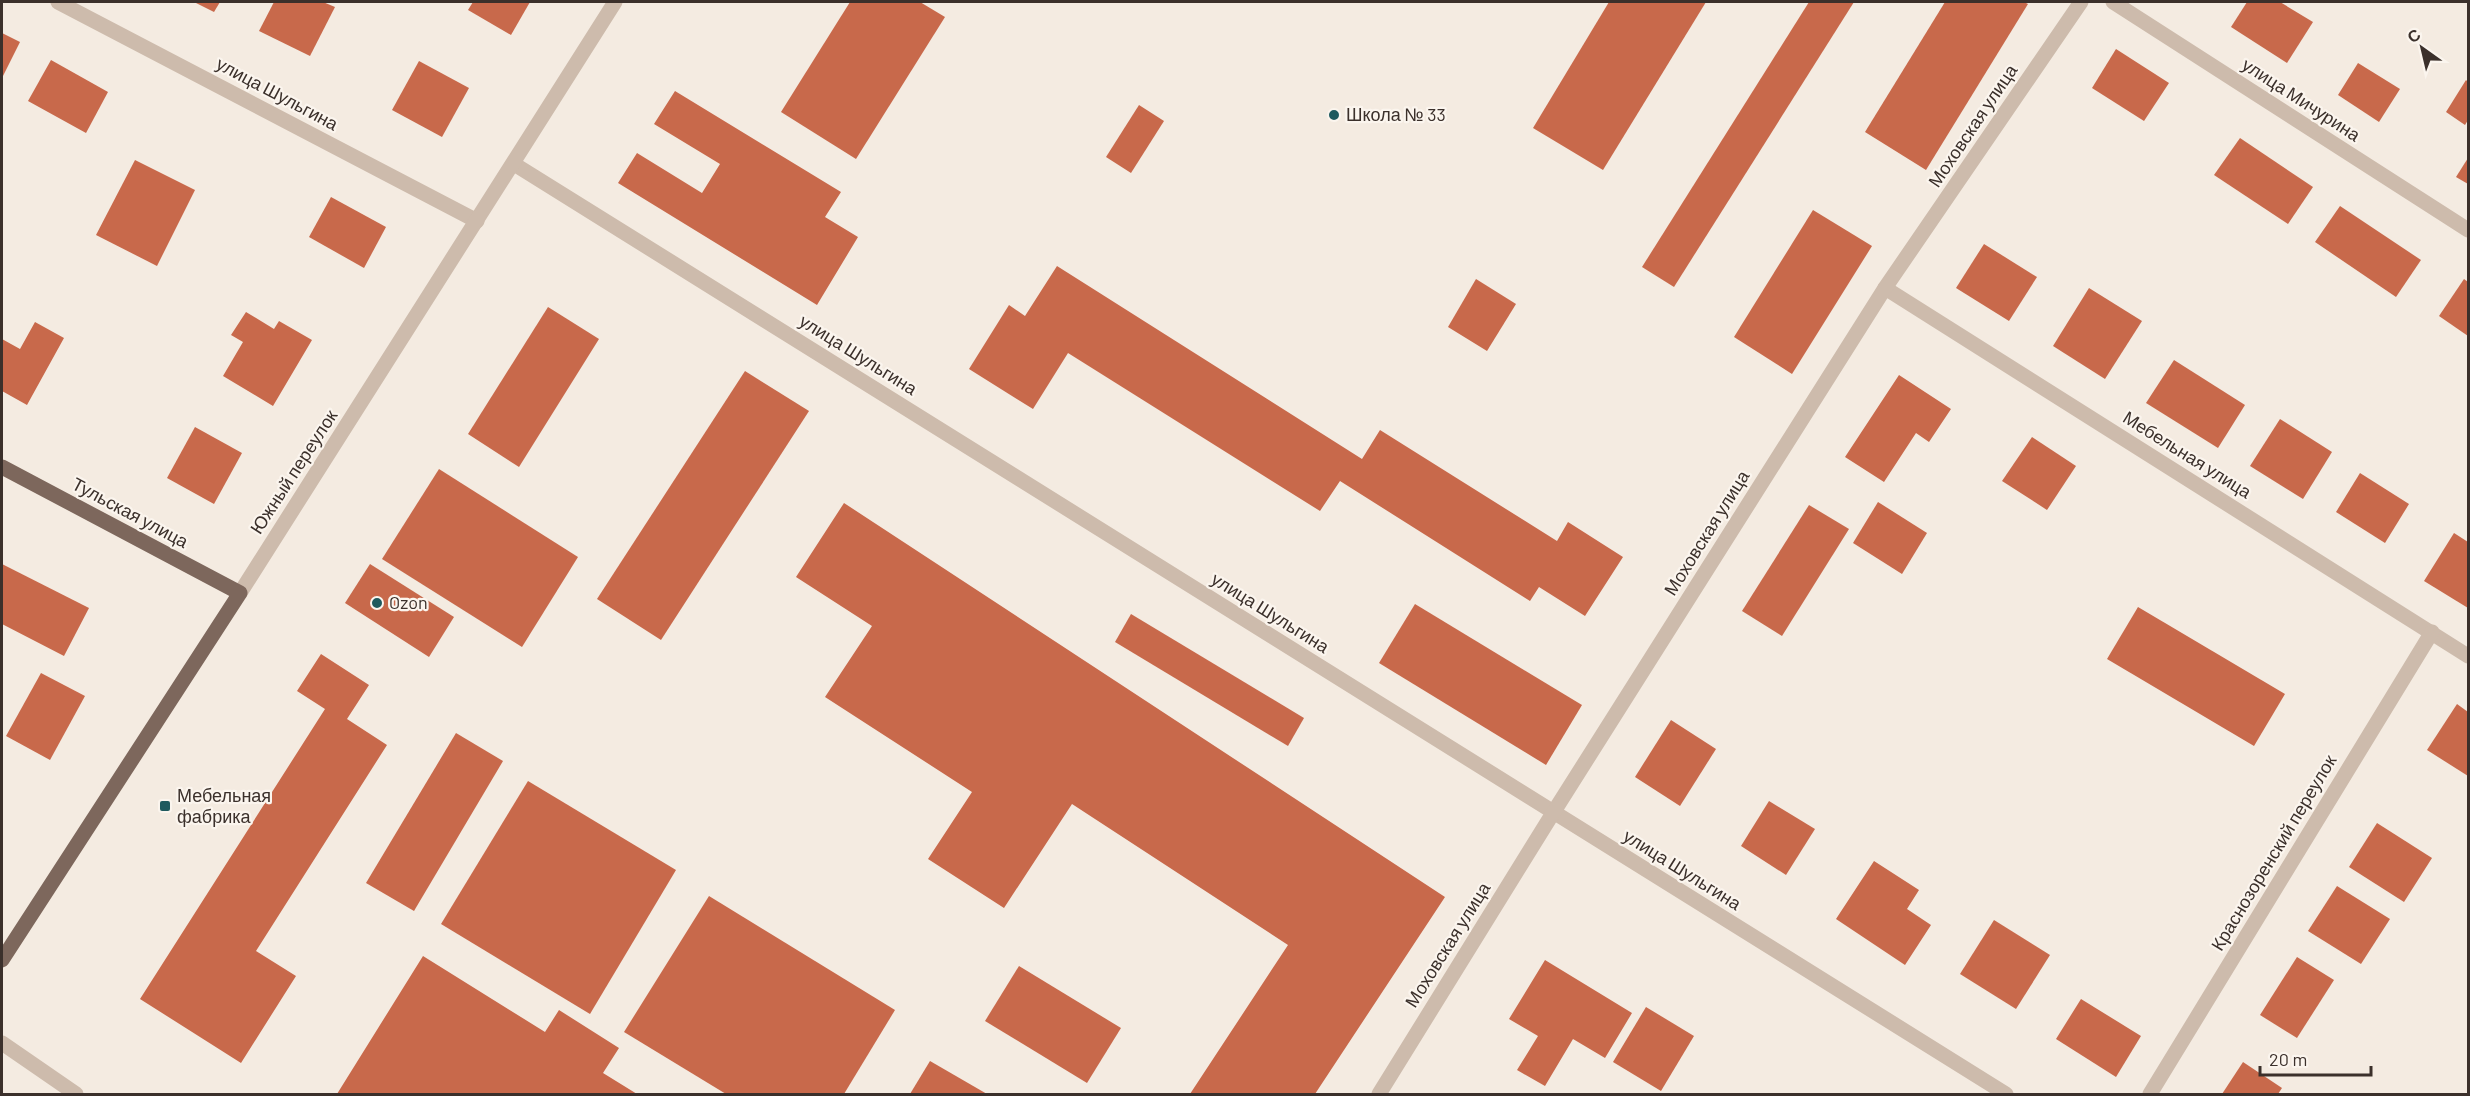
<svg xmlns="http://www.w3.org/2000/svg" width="2470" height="1096" font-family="Barlow,sans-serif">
	<rect width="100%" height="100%" fill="#f4ebe1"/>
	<g fill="#c8694b">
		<polygon points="194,2 220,2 214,12"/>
		<polygon points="274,2 323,2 335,7 310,56 259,31"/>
		<polygon points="473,2 530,2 511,35 468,10"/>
		<polygon points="850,2 920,2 945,17 856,159 781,112"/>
		<polygon points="1609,2 1706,2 1603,170 1533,128"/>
		<polygon points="1809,2 1854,2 1674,287 1642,267"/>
		<polygon points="1945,2 2024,2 2028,4 1926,170 1865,132"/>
		<polygon points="2247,2 2280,2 2313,22 2287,63 2231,27"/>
		<polygon points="2,33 20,42 2,78"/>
		<polygon points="2116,49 2169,83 2144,121 2092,88"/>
		<polygon points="51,60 108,92 86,133 28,101"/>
		<polygon points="419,61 469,88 442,137 392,110"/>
		<polygon points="2358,63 2400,89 2379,122 2338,95"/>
		<polygon points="2466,80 2468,82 2468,120 2465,125 2446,112"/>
		<polygon points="675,91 841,192 825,217 858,237 817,305 618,183 637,153 702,193 720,164 654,124"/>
		<polygon points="1139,105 1164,121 1131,173 1106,157"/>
		<polygon points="2240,138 2313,187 2288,224 2214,175"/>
		<polygon points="2468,158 2468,184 2456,177"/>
		<polygon points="135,160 195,190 157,266 96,235"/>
		<polygon points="331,197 386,227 364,268 309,237"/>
		<polygon points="2340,206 2421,260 2396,297 2315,242"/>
		<polygon points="1813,210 1872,246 1792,374 1734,337"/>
		<polygon points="1984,244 2037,277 2009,321 1956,288"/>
		<polygon points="1057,266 1362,459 1380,430 1557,541 1568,522 1623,557 1585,616 1539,587 1530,601 1340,481 1320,511 1068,353 1033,409 969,369 1009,305 1025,316"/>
		<polygon points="1476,279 1516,304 1487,351 1448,327"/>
		<polygon points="2464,279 2468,282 2468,336 2439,316"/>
		<polygon points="2089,288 2142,321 2105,379 2053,346"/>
		<polygon points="548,307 599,339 519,467 468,434"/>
		<polygon points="246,312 274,329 279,321 312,340 273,406 223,376 243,342 231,335"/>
		<polygon points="35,322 64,338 27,405 2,391 2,339 20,349"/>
		<polygon points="2174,360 2245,405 2218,448 2146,403"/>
		<polygon points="745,371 809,411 661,640 597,599"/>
		<polygon points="1899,375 1951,409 1929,442 1916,433 1884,482 1845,457"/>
		<polygon points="2280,419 2332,452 2303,499 2250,466"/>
		<polygon points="195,427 242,453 214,504 167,478"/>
		<polygon points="2032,437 2076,466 2047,510 2002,481"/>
		<polygon points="439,469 578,557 522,647 382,559"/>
		<polygon points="2360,473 2409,504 2385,543 2336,512"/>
		<polygon points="1878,502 1927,533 1902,574 1853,543"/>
		<polygon points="844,503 1445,897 1315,1094 1190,1094 1288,945 1072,804 1004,908 928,859 972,792 825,697 872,626 796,577"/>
		<polygon points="1809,505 1849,529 1782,636 1742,611"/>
		<polygon points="2454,533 2468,542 2468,608 2424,581"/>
		<polygon points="2,564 89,608 64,656 2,624"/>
		<polygon points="370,564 454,617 429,657 345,603"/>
		<polygon points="1415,604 1582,705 1546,765 1379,663"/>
		<polygon points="2138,607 2285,694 2254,746 2107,659"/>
		<polygon points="1131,614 1304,718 1288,746 1115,642"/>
		<polygon points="321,654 369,685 347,719 387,745 256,951 296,976 241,1063 140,999 325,709 297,691"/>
		<polygon points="41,673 85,696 50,760 6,736"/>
		<polygon points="2457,704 2468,712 2468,776 2427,750"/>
		<polygon points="1671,720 1716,749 1680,806 1635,777"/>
		<polygon points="456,733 503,761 414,911 366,883"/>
		<polygon points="528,781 676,870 590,1014 441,924"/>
		<polygon points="1769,801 1815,829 1786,875 1741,846"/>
		<polygon points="2377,823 2432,858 2404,902 2349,867"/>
		<polygon points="1874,861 1919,890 1907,909 1931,925 1905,965 1836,919"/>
		<polygon points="2337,886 2390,919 2361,964 2308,931"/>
		<polygon points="709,896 895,1010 844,1094 726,1094 624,1032"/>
		<polygon points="1994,920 2050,955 2016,1009 1960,974"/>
		<polygon points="423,956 545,1032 559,1010 619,1048 603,1073 637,1094 337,1094"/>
		<polygon points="2297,957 2334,980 2297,1038 2260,1015"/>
		<polygon points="1545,960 1632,1013 1605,1058 1573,1039 1545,1086 1517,1070 1538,1036 1509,1019"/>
		<polygon points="1019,966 1121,1028 1087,1083 985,1021"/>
		<polygon points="2081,999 2141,1036 2116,1077 2056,1039"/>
		<polygon points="1646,1007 1694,1036 1661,1091 1613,1062"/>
		<polygon points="930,1061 987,1094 910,1094"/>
		<polygon points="2243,1062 2282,1088 2278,1094 2222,1094"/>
	</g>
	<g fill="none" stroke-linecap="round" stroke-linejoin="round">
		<g stroke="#cdbbac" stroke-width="15">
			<polyline points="58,2 477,221"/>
			<polyline points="2113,2 2468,230"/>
			<polyline points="514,164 2006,1094"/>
			<polyline points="1885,288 2468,656"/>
			<polyline points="240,593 615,2"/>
			<polyline points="2,1043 76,1094"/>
			<polyline points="1379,1094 1553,813 1885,288 2081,2"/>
			<polyline points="2150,1094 2432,632"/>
		</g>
		<polyline stroke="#7d675c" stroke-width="15" points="2,467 240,593 2,960"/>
	</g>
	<g fill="#1f5a5e" stroke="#fbf5ee" stroke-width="2">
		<circle cx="1334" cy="115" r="6"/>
		<circle cx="377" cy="603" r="6"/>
		<rect x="159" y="800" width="12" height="12" rx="3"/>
	</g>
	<g text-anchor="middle" stroke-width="4.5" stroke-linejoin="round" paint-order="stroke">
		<g font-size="18" fill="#3b302b" stroke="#fbf5ee">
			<text transform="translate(277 94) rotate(28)" y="6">улица Шульгина</text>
			<text transform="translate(2301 100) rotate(33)" y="6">улица Мичурина</text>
			<text transform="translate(1973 126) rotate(-56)" y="6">Моховская улица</text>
			<text transform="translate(858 355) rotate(32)" y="6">улица Шульгина</text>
			<text transform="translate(2187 455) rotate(32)" y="6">Мебельная улица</text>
			<text transform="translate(294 472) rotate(-57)" y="6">Южный переулок</text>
			<text transform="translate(130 513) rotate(28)" y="6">Тульская улица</text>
			<text transform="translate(1707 533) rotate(-58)" y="6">Моховская улица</text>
			<text transform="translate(1270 613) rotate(32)" y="6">улица Шульгина</text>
			<text transform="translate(2274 853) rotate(-59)" y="6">Краснозоренский переулок</text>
			<text transform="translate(1682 870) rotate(32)" y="6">улица Шульгина</text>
			<text transform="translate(1448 945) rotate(-58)" y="6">Моховская улица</text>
		</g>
		<g font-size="18" fill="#3b302b" stroke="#fbf5ee" text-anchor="start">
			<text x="1346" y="121">Школа № 33</text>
			<text x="389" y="609">Ozon</text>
			<text x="177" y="802">Мебельная<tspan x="177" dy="21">фабрика</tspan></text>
		</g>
	</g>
	<rect width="2470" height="1096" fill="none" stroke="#3b302b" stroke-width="6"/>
	<g transform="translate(2422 48) rotate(326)" stroke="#fbf5ee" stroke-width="4.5" paint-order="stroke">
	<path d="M0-4.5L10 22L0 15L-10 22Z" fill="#3b302b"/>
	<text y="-9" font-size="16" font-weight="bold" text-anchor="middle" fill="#3b302b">С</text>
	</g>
	<path d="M2260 1066v9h111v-9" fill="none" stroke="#3b302b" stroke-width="3"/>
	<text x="2269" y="1066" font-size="18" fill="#3b302b" stroke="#fbf5ee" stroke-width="4.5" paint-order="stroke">20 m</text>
</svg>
